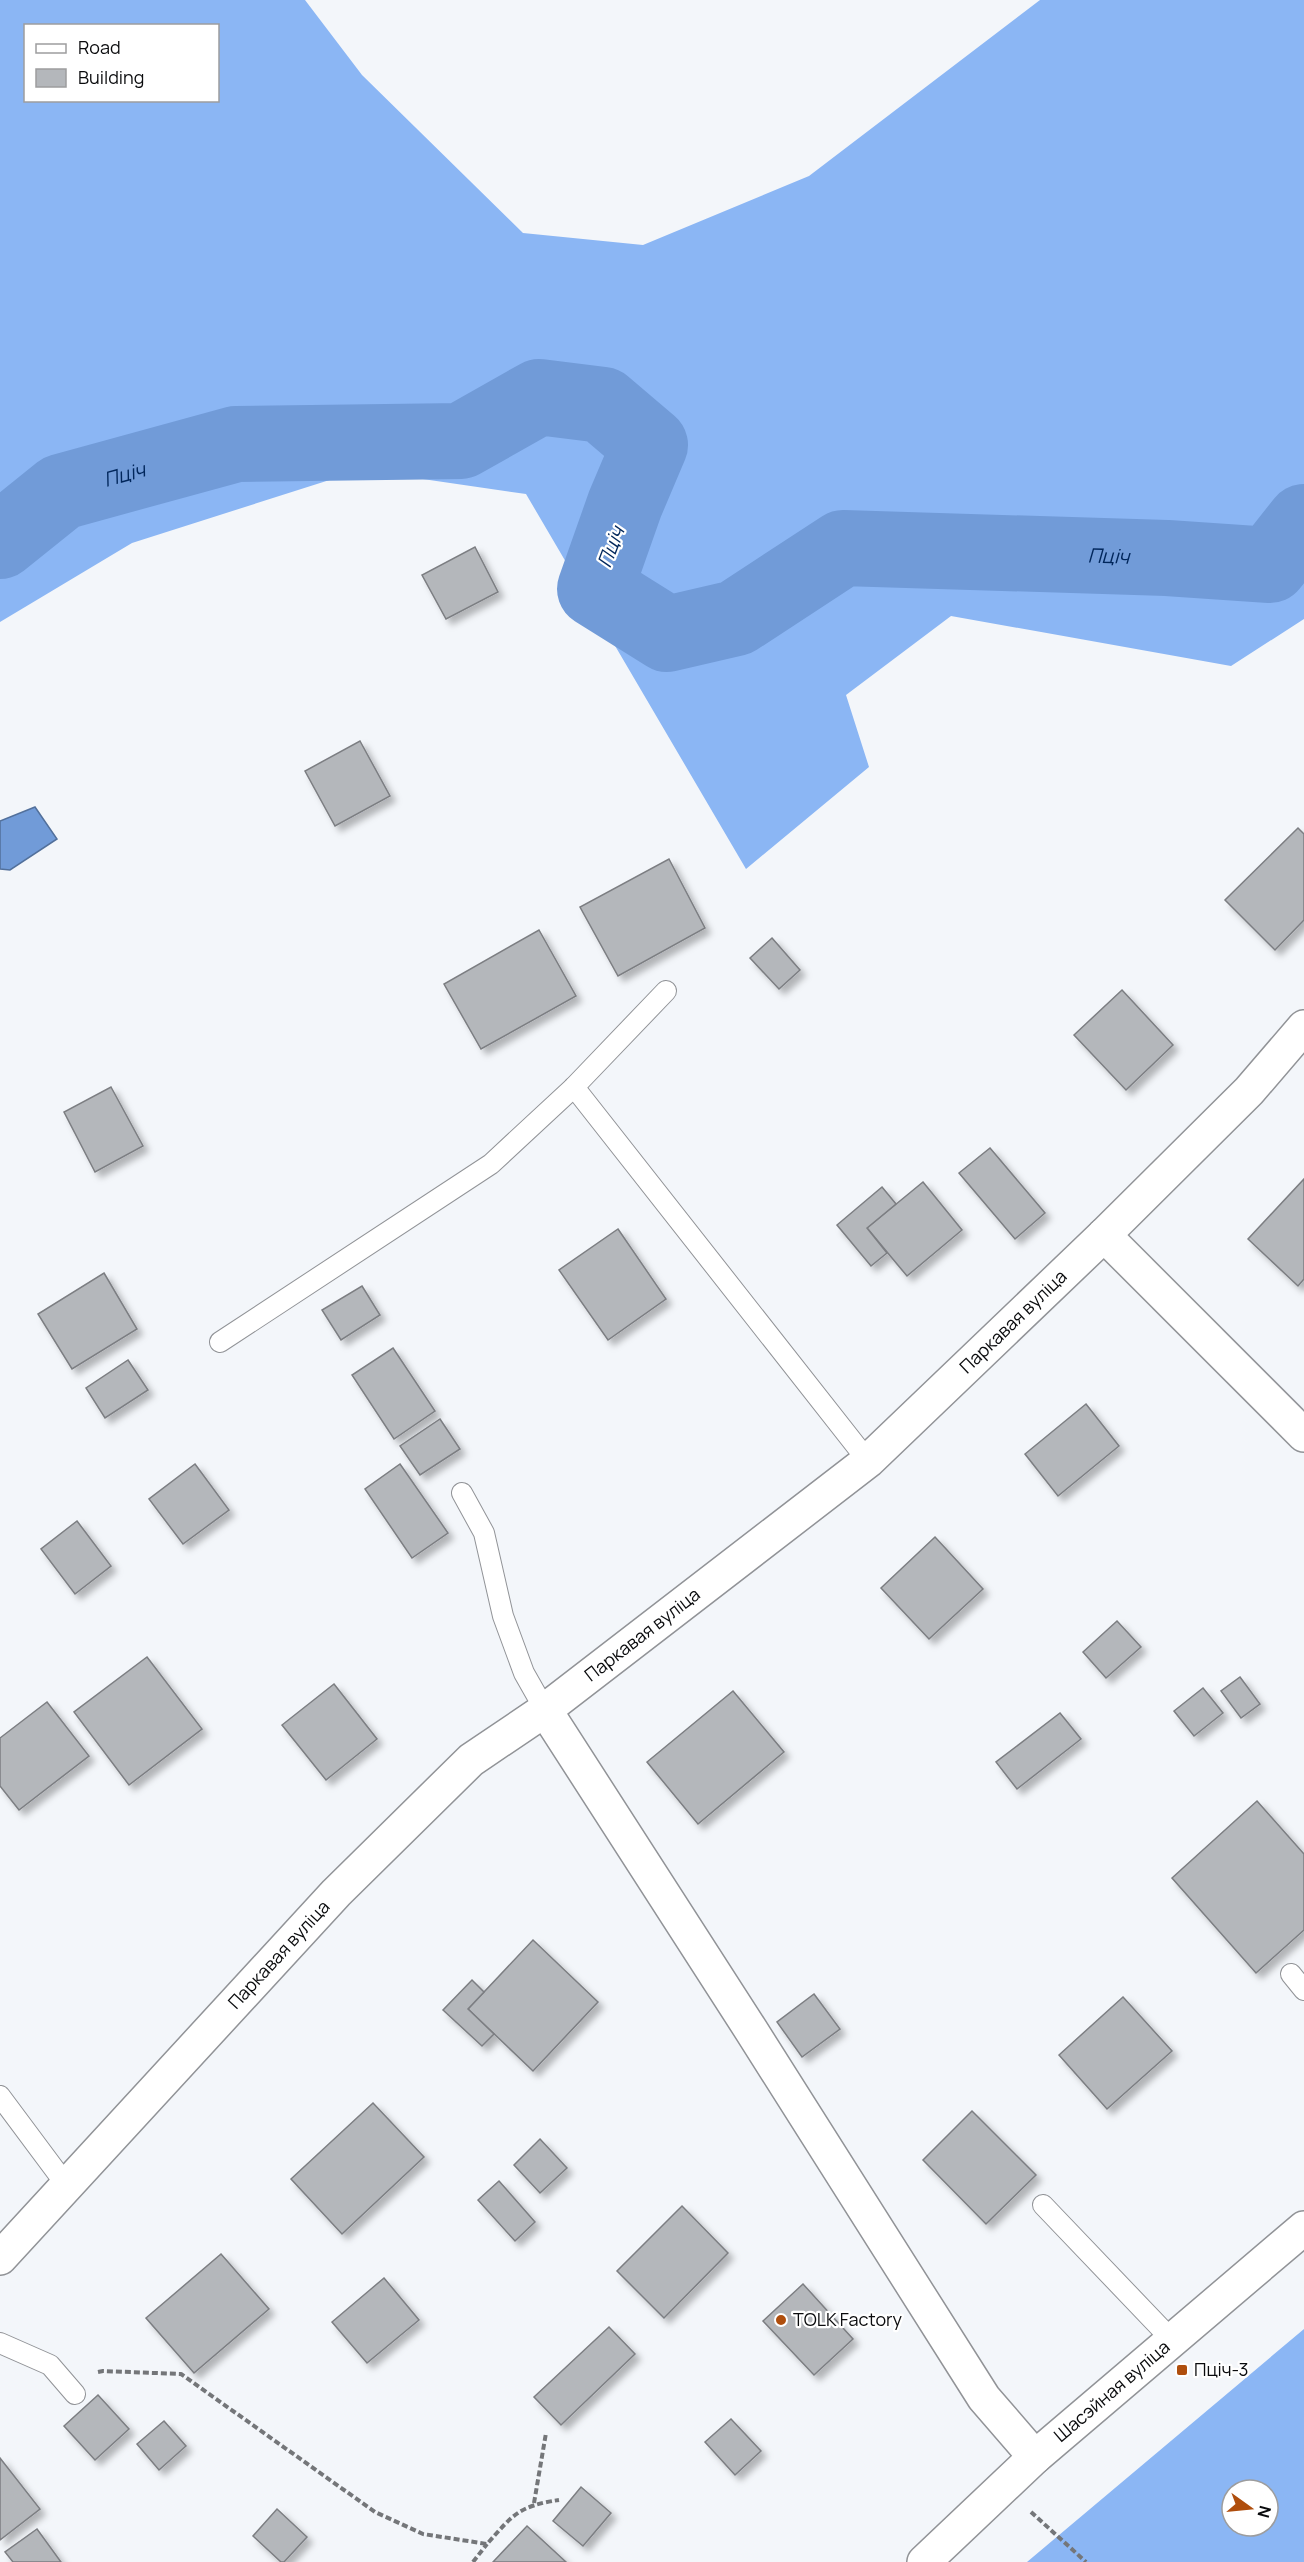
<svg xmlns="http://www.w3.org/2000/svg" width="1304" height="2562" font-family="Manrope,sans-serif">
	<defs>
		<filter id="shadow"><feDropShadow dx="5.5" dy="5.5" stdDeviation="3" flood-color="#0004"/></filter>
	</defs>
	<rect width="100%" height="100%" fill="#f3f6fa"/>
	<g fill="#8bb6f4" fill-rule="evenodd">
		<path d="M0,0H305L362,75L523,233L643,245L809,176L1040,0H1304V619L1231,666L951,616L846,695L869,767L746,869L526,494L361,470L132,543L0,622ZM26,26H218V100H26Z"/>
		<path d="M1304,2329V2562H1027ZM1232,2490H1268V2526H1232Z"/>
	</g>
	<polygon fill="#719bd8" stroke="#52709b" stroke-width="1.5" points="35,807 57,839 10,870 0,869 0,821"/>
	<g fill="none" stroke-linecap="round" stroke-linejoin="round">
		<path stroke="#719bd8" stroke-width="76" id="s1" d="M0,541L61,492L236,444L461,441L539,397L603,405L650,445L625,504L595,589L667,634L736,618L843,548L1167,558L1270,565L1304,522"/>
	</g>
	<g fill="#b4b7bb" stroke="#7c7e82" stroke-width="1.5" filter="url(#shadow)">
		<polygon points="475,547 498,592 446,619 422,575"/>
		<polygon points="360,741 390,796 335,826 305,771"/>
		<polygon points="1298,828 1304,834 1304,920 1275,950 1225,900"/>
		<polygon points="669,859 705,928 618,976 580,907"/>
		<polygon points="539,930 576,996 481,1049 444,984"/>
		<polygon points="772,938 800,970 779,989 750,958"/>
		<polygon points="1122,990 1173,1045 1126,1090 1074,1035"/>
		<polygon points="111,1087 143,1146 95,1172 64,1112"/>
		<polygon points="990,1148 1045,1213 1015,1239 959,1173"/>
		<polygon points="1304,1179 1304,1279 1298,1286 1248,1239"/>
		<polygon points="923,1182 962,1230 907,1276 867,1228"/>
		<polygon points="882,1187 896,1204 867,1228 887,1253 871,1266 837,1225"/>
		<polygon points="618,1229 666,1299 608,1340 559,1270"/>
		<polygon points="104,1273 137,1329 72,1369 38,1314"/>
		<polygon points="362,1286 380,1315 341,1340 322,1310"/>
		<polygon points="393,1348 435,1411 394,1439 352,1375"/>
		<polygon points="128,1360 148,1390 105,1418 86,1388"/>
		<polygon points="1086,1404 1119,1446 1058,1496 1025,1454"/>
		<polygon points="440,1419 460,1449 420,1475 400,1446"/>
		<polygon points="195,1464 229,1510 183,1544 149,1499"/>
		<polygon points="400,1464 448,1533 412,1558 365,1489"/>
		<polygon points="77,1521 111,1566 75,1594 41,1549"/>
		<polygon points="935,1537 983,1589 929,1639 881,1588"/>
		<polygon points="1117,1621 1141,1647 1106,1678 1083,1652"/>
		<polygon points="147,1657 202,1729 129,1785 74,1712"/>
		<polygon points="1240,1677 1260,1704 1241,1718 1221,1691"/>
		<polygon points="334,1684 377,1739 326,1780 282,1725"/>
		<polygon points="1203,1688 1223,1713 1194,1736 1174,1711"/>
		<polygon points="733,1691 784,1752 698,1824 647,1762"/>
		<polygon points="47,1702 89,1756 19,1810 0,1786 0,1738"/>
		<polygon points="1060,1713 1081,1739 1017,1789 996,1762"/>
		<polygon points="1257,1801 1304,1854 1304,1930 1256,1973 1172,1878"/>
		<polygon points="533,1940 598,2002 533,2071 468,2009"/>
		<polygon points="472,1980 484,1992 468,2009 494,2034 482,2046 443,2010"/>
		<polygon points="814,1994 840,2029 802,2057 777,2022"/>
		<polygon points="1123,1997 1172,2051 1107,2109 1059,2055"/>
		<polygon points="373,2103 424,2157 342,2234 291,2179"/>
		<polygon points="972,2111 1036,2175 986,2224 923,2160"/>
		<polygon points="540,2139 567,2168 540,2193 514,2165"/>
		<polygon points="499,2181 535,2222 515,2241 478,2200"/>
		<polygon points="682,2206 728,2253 664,2318 617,2271"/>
		<polygon points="221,2254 269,2309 194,2373 146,2318"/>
		<polygon points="384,2278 419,2320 367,2363 332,2322"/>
		<polygon points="803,2284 853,2339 814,2375 763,2321"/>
		<polygon points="609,2327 635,2354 561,2425 534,2397"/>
		<polygon points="98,2395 129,2429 95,2460 64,2426"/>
		<polygon points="731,2419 761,2451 735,2475 705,2442"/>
		<polygon points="164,2421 186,2446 159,2470 137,2444"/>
		<polygon points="0,2458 40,2509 0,2540"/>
		<polygon points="581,2487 611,2513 583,2546 553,2521"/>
		<polygon points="277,2509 307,2537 284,2562 281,2562 253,2536"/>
		<polygon points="527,2526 566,2562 493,2562"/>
		<polygon points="37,2529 61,2562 13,2562 5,2552"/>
	</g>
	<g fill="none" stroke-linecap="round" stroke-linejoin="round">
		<g stroke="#919397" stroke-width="22">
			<g id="lane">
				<polyline points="574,1087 868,1461"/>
				<polyline points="220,1342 491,1164 574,1087 666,991"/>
				<polyline points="462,1493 484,1533 503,1616 524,1673 545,1710"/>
				<polyline points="1291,1974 1304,1990"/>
				<polyline points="0,2096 67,2186"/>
				<polyline points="1043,2205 1172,2340"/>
				<polyline points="0,2343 50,2365 75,2394"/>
			</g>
		</g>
		<g stroke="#919397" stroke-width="36">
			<g id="street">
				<polyline points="1104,1235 1304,1435"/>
				<polyline points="545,1710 751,2030 984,2398 1035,2457"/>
				<path id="s2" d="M0,2258L336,1893L471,1760L545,1710L868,1461L1104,1235L1249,1091L1304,1027"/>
			</g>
		</g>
		<g stroke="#919397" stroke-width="36">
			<g id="secondary">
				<path id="s3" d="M924,2562L1035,2457L1304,2228"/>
			</g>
		</g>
		<g stroke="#747679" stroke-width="4" stroke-dasharray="6 3" stroke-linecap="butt">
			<path d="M98,2372L103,2371L181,2374L375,2512L423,2534L487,2544C513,2515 518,2506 559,2500"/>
			<polyline points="534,2503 546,2433"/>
			<polyline points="1031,2512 1086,2562"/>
			<polyline points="473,2562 487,2544"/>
		</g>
		<use href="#lane" stroke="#fff" stroke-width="20"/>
		<use href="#street" stroke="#fff" stroke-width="33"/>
		<use href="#secondary" stroke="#fff" stroke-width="33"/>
	</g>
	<g fill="#af4e0d" stroke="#fff" stroke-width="2">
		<circle cx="781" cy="2320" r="6"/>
		<rect x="1176" y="2364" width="12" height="12" rx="3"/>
	</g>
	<g text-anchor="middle" stroke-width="4.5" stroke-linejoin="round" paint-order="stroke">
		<g font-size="18" fill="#0a0b0d" stroke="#fff">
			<text dy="6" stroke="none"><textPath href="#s2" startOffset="1384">Паркавая вуліца</textPath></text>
			<text dy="6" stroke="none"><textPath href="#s2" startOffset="898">Паркавая вуліца</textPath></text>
			<text dy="6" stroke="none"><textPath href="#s2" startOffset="412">Паркавая вуліца</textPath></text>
			<text dy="6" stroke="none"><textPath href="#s3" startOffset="254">Шасэйная вуліца</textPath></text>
		</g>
		<g font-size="18" fill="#0a0b0d" stroke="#fff" text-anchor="start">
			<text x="793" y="2326">TOLK Factory</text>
			<text x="1194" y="2376">Пціч-3</text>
		</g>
		<g font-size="20" font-style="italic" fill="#00265b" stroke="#fff">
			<text dy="7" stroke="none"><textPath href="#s1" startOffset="144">Пціч</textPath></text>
			<text transform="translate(611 547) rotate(-69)" y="7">Пціч</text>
			<text dy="7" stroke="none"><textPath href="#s1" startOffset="1404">Пціч</textPath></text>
		</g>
	</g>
	<rect x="24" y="24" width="195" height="78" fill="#ffffff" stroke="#9d9d9e" stroke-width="1.5"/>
	<rect x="36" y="44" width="30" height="9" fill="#ffffff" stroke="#9d9d9e" stroke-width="1.5"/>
	<text x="78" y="54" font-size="18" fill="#0a0b0d">Road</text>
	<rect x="36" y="69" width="30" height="18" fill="#b4b7bb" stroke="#9d9d9e" stroke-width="1.5"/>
	<text x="78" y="84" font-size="18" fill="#0a0b0d">Building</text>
	<g transform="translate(1250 2508) rotate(105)"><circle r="28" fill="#ffffff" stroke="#9d9d9e" stroke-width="1.5"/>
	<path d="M0-4.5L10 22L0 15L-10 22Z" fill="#af4e0d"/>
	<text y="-9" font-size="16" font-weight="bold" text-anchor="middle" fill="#0a0b0d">N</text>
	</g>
</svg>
